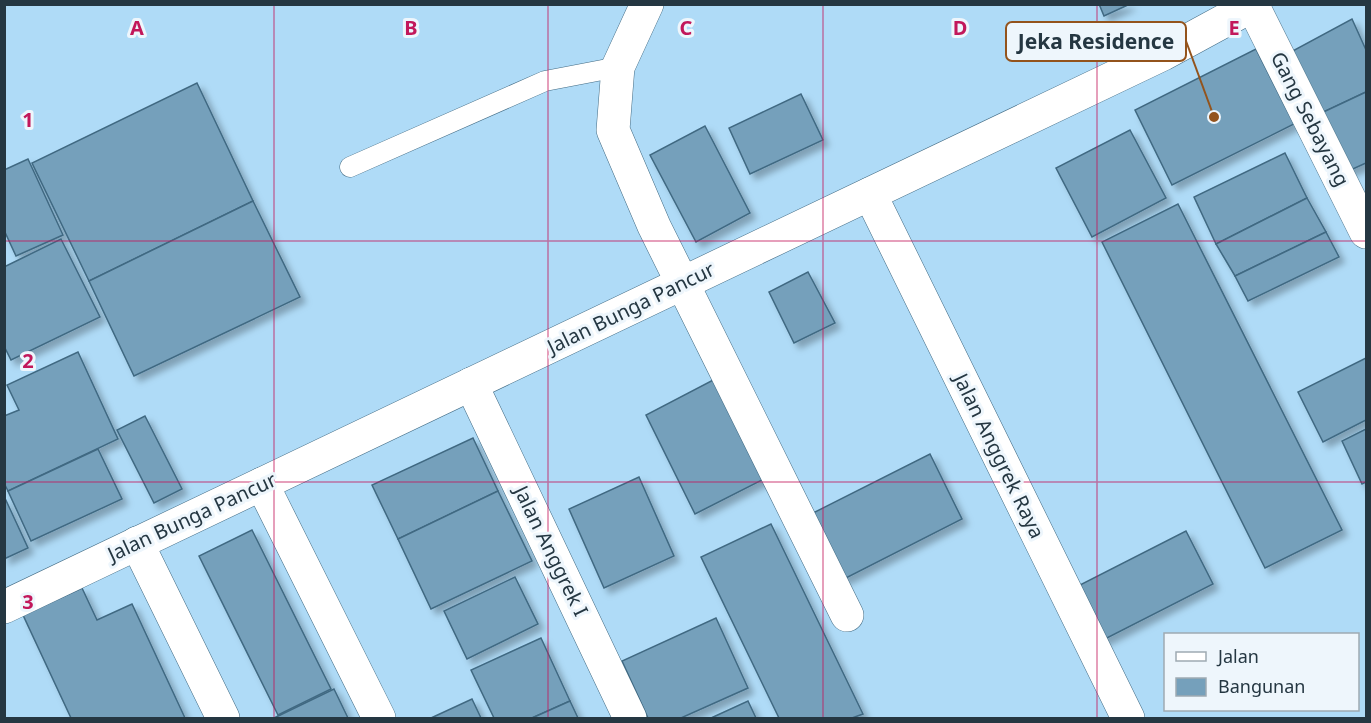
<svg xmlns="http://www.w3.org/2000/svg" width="1371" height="723" font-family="'Noto Sans',sans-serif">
	<defs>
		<filter id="shadow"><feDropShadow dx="5.5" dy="5.5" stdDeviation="3" flood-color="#0004"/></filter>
	</defs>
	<rect width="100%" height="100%" fill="#afdbf7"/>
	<g fill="#75a0bb" stroke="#406982" stroke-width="1.5" filter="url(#shadow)">
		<polygon points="1099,4 1130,4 1104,16"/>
		<polygon points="1352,19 1366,50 1366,92 1317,115 1287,54"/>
		<polygon points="1256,49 1294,124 1172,185 1135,110"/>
		<polygon points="197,83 253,201 89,281 32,163"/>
		<polygon points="1366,92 1366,163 1344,173 1317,115"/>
		<polygon points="801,94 823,140 750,174 729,128"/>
		<polygon points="705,126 750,213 696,242 650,155"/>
		<polygon points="1130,130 1166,198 1092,237 1056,168"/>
		<polygon points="1285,153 1307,198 1216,244 1194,197"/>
		<polygon points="28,159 63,235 16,256 4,230 4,170"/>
		<polygon points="1307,198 1326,232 1235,276 1216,244"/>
		<polygon points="253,201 300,297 134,376 89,281"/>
		<polygon points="1178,204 1342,530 1265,568 1102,242"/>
		<polygon points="1326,232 1339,257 1248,301 1235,276"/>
		<polygon points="61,239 100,317 11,360 4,346 4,267"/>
		<polygon points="808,272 835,323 794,343 769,292"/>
		<polygon points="78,352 118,439 8,491 4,483 4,416 19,410 7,385"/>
		<polygon points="1366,358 1366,420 1323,442 1298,392"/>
		<polygon points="717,378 768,477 695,514 646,415"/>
		<polygon points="145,416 182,489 154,503 117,430"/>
		<polygon points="1366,429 1366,482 1362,484 1342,441"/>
		<polygon points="473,438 498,491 398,539 372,485"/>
		<polygon points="98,449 122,499 31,541 8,491"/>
		<polygon points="930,454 962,519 842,580 809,515"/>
		<polygon points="639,477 674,556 604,588 569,509"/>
		<polygon points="498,491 532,561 431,609 398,539"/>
		<polygon points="4,496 28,548 4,559"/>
		<polygon points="771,524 863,714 852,718 779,718 701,557"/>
		<polygon points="252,530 331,689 278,715 199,556"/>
		<polygon points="1186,531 1213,584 1101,641 1074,588"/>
		<polygon points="515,577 538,624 467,659 444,611"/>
		<polygon points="82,588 97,620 132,604 185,718 71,718 23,615"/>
		<polygon points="716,618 748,688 681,718 648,718 622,661"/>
		<polygon points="541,638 570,701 532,718 494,718 471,670"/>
		<polygon points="334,689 348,718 274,718"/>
		<polygon points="472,699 481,718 431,718"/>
		<polygon points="570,701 578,718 532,718"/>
		<polygon points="748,701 756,718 711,718"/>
	</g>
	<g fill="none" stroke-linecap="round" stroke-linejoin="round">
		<g stroke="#426b84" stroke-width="21">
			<polyline id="service" points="350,167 545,81 618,67"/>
		</g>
		<g stroke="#426b84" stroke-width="34">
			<g id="minor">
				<polyline points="647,4 618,67 613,130 654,226 847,615"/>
				<polyline points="1253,6 1366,232"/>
				<polyline points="870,194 1128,718"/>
				<polyline points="471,384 630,718"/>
				<polyline points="262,484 379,718"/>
				<polyline points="137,543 223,718"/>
				<polyline points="4,607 1163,54 1255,4"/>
			</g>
		</g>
		<use href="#service" stroke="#fff" stroke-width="20"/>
		<use href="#minor" stroke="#fff" stroke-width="33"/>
	</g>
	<path fill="none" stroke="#c2185b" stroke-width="1.5" stroke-opacity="0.55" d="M274,4V718M548,4V718M823,4V718M1097,4V718M4,241H1366M4,482H1366"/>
	<g text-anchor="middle" stroke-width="6" stroke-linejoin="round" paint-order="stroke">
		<g font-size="20" fill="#253742" stroke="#eef6fc">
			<text transform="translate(1310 119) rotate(63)" y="7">Gang Sebayang</text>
			<text transform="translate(631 308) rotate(-26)" y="7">Jalan Bunga Pancur</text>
			<text transform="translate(999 456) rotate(64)" y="7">Jalan Anggrek Raya</text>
			<text transform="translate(192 517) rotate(-25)" y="7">Jalan Bunga Pancur</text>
			<text transform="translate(551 551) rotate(64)" y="7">Jalan Anggrek I</text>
		</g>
	</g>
	<g font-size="20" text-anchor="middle" font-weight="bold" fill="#c2185b" stroke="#eef6fc" stroke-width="6" stroke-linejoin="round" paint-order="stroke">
		<text x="137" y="35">A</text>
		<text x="411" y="35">B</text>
		<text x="686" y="35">C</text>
		<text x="960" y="35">D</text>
		<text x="1234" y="35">E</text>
		<text x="28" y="127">1</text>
		<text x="28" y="368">2</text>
		<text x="28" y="609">3</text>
	</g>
	<path fill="none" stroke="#93531c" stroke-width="2" d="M1214 117L1186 41"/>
	<circle fill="#93531c" stroke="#eef6fc" stroke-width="2" cx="1214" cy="117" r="6"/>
	<rect fill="#eef6fc" stroke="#93531c" stroke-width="2" x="1006" y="22" width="180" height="39" rx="6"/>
	<g font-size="21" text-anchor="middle" font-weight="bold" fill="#253742">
		<text x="1096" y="49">Jeka Residence</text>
	</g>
	<rect width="1371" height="723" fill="none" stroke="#253742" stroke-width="12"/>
	<rect x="1164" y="633" width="195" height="78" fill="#eef6fc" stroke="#9eaab2" stroke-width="1.5"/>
	<rect x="1176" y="652" width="30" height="9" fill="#ffffff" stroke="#9eaab2" stroke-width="1.5"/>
	<text x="1218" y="663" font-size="18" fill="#253742">Jalan</text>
	<rect x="1176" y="678" width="30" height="18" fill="#75a0bb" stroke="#9eaab2" stroke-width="1.5"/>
	<text x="1218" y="693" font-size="18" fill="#253742">Bangunan</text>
</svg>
